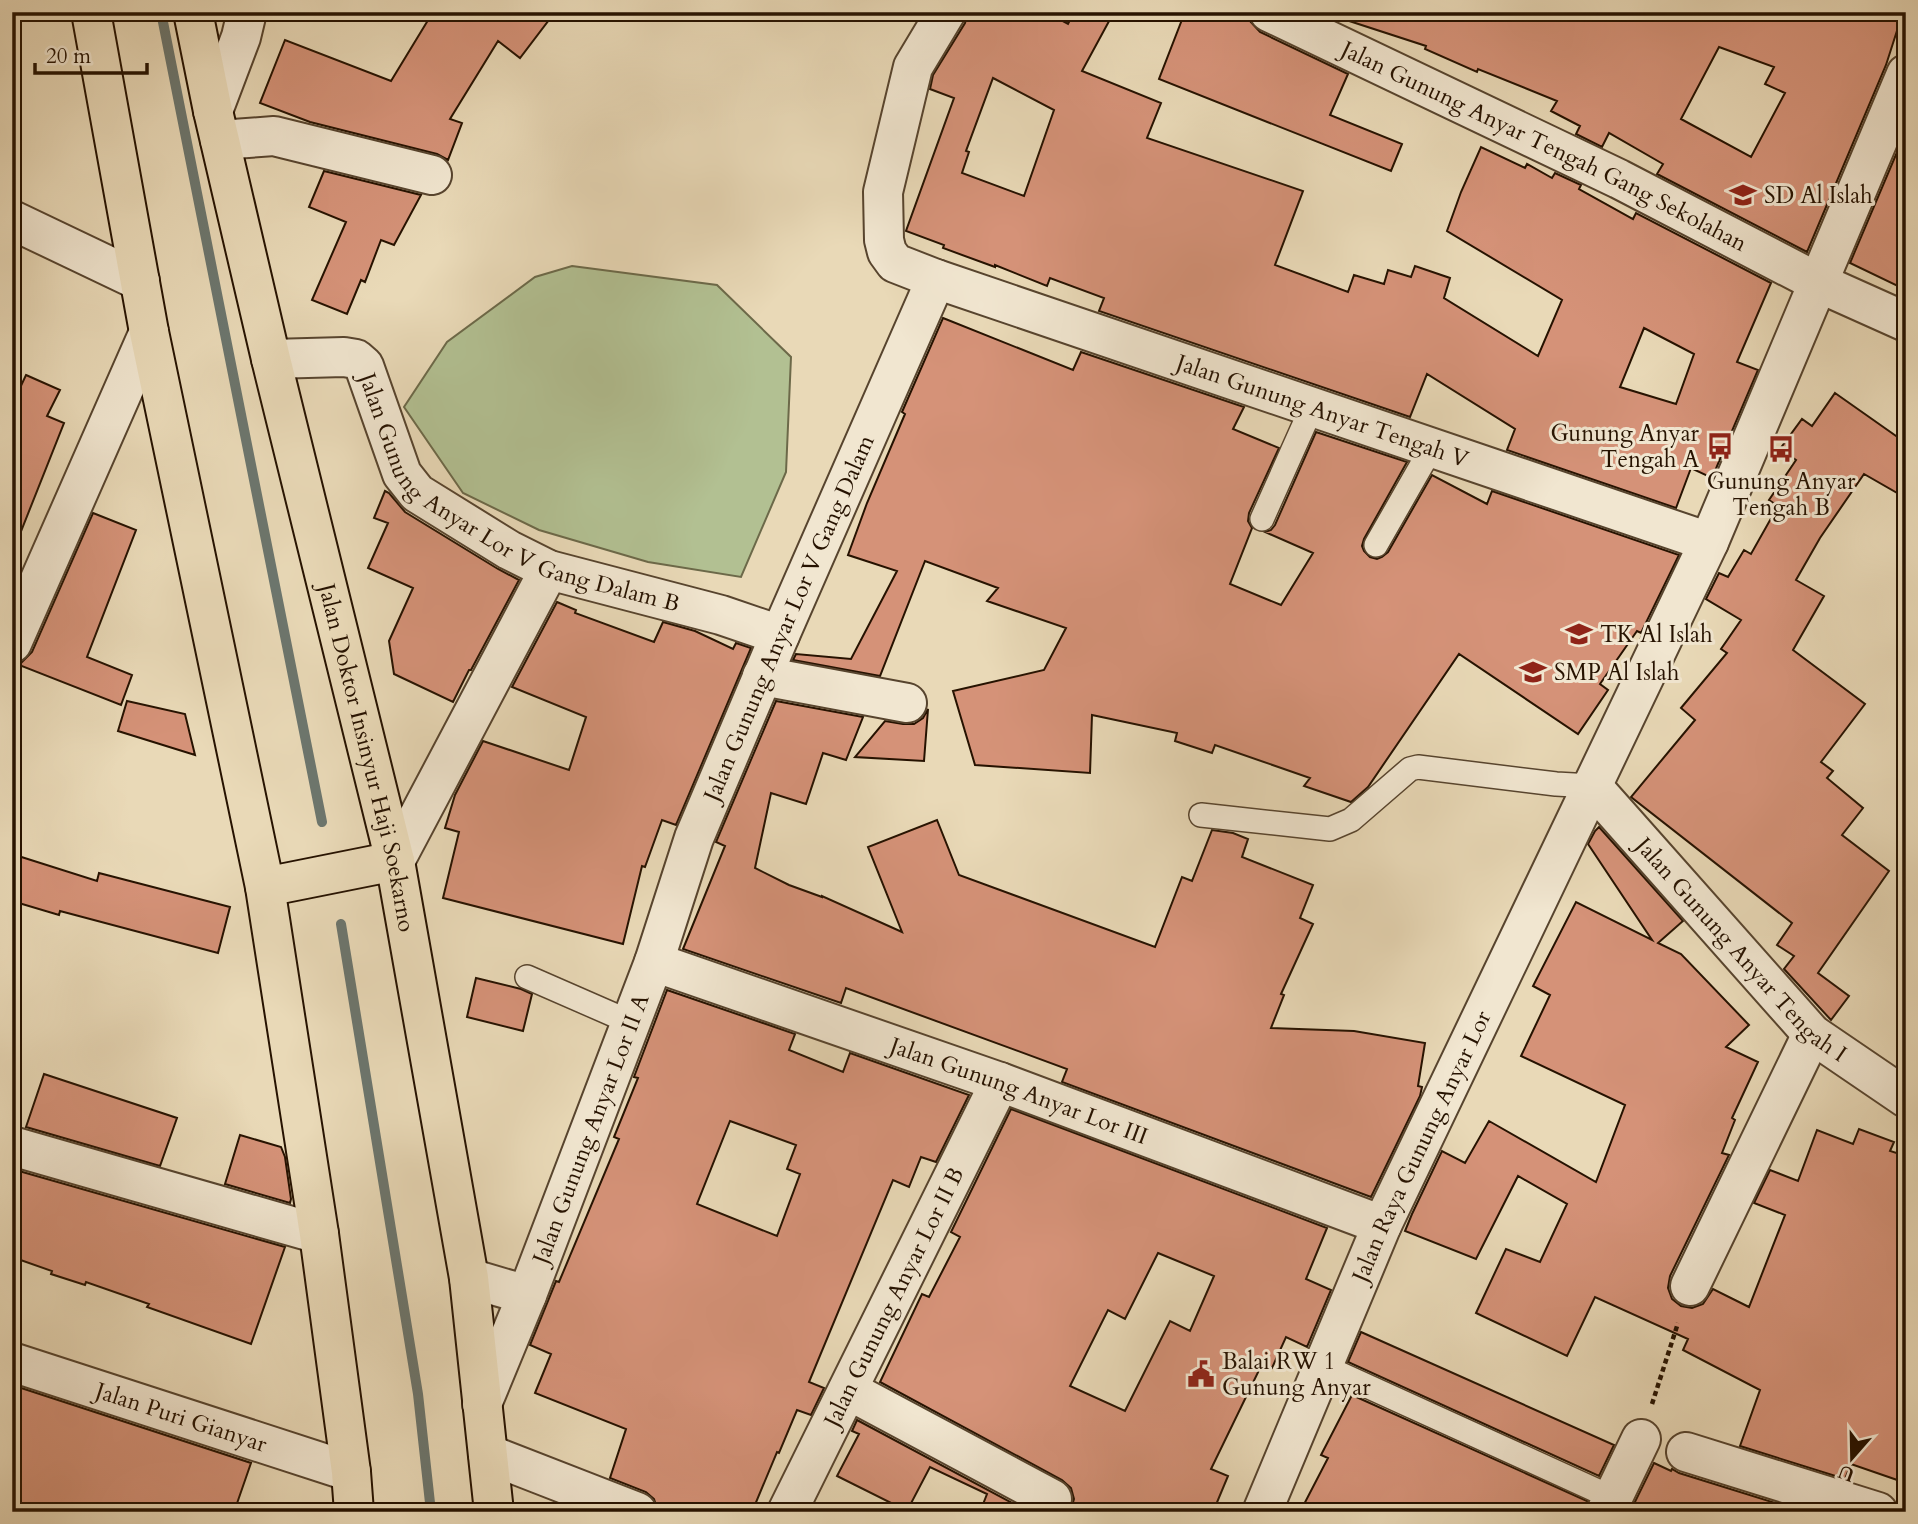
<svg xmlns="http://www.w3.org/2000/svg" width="1918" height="1524" viewBox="0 0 1918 1524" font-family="Cardo,serif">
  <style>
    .green { fill: #b2c092; stroke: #6c6949; stroke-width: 2 }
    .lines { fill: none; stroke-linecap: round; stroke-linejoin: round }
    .stream { stroke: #6c766e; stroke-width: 10 }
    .building { fill: #d59278; stroke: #261200; stroke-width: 2; fill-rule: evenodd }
    .service-casing { stroke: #57442e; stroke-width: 26 }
    .minor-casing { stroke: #57442e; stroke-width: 42 }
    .primary-casing { stroke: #261200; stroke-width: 42 }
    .path { stroke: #261200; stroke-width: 4.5; stroke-dasharray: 5 3.5; stroke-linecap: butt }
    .service { stroke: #f1e6d0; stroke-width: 23 }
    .minor { stroke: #f1e6d0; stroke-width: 38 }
    .primary { stroke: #e9d9b7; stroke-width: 38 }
    .labels { text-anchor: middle; stroke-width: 6; stroke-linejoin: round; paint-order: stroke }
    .street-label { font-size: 23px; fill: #261200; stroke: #f1e6d0 }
    .poi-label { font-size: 23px; fill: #261200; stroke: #f1e6d0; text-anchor: start }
  </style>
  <rect width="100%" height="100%" fill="#e9d9b7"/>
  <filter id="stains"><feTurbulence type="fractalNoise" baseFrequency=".00286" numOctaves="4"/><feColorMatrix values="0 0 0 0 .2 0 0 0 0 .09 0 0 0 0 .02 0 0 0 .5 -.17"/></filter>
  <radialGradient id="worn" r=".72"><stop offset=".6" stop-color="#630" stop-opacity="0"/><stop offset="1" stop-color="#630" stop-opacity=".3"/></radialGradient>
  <path class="green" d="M572,266L717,285L791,357L786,472L741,577L648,562L539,530L463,493L404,407L447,342L535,277Z"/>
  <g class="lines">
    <path class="stream" d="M161,12L322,822
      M341,924L418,1394L431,1512"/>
  </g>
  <path class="building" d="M433,12H555L520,58L498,41L450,119L462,123L448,160L437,154L310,122L260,103L285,40L391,81Z
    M968,12H1046L1068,24L1074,12H1114L1082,71L1161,103L1147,138L1303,191L1275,265L1348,292L1354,275L1384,284L1388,270L1411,277L1415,266L1450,278L1444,298L1538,356L1562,300L1447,231L1461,192L1481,147L1525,168L1527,164L1552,178L1555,173L1581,185L1579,189L1633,219L1636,213L1771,283L1737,362L1758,370L1712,478L1691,468L1676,508L1507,450L1515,429L1427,374L1410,417L1099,311L1104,298L1050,278L1047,286L995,265V267L943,248L944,245L906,231L954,98L930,89L933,75L965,23ZM993,78L1054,110L1024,196L962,173L969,152L966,151ZM1644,328L1694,354L1676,404L1620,387Z
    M1185,12H1227L1250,21L1260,32L1348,74L1330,115L1402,144L1391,171L1159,79Z
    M1341,12H1903L1886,65L1807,252L1657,174L1663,164L1609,133L1602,147L1576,134L1580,126L1551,111L1557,101L1478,69L1477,72L1425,49L1426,46L1340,18ZM1719,47L1774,67L1765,84L1785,93L1751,157L1681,119Z
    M1906,131V290L1850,263Z
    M324,171L421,195L394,245L381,240L365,282L361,280L347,314L312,300L346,222L309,207Z
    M943,318L1073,370L1081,352L1244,407L1233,429L1279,448L1249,513L1248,521L1252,528L1230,584L1281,605L1313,553L1265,532L1271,530L1275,525L1316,432L1407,462L1364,539L1362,546L1364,551L1370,557L1377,559L1382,557L1388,552L1432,475L1487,504L1492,491L1679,555L1641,633L1637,631L1600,684L1608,690L1578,734L1459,654L1368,787L1351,802L1304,786L1310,778L1215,745L1212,753L1175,741L1177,733L1092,715L1090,773L975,765L953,691L1044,670L1066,628L987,601L998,588L925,561L880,676L793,660L796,654L851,659L897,571L848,555L867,503L905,414L902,412Z
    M26,375L60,390L47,416L64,423L14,549H12V405Z
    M1835,393L1906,443V498L1864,474L1820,538L1796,580L1824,596L1793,650L1865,704L1821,762L1833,771L1827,778L1863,808L1842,835L1889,871L1818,973L1849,996L1831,1020L1784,969L1794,956L1777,945L1792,923L1631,797L1695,720L1681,708L1727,653L1721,649L1741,620L1706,599L1719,573L1728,577L1744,550L1751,554L1778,506L1769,500L1796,460L1780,449L1802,419L1812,426Z
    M385,491L389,493L405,512L498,569L519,580L471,670H469L453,702L394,674L389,641L413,588L368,568L388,523L374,518Z
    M93,513L136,530L87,657L132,675L121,705L19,665L32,652Z
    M557,602L576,610L575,613L654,642L663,622L695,631L733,649L736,643L751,648L676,825L662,820L645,867L642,866L623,944L443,898L459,832L445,828L455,795L483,741L569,770L586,717L512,687Z
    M127,701L185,714L195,755L118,731Z
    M776,701L863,717L846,760L823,753L806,804L771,793L755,868L789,885L822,897V896L902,932L868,847L937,820L959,875L1155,947L1182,877L1192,881L1212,830L1233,833L1248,839L1242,857L1313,885L1300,918L1313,924L1281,994L1284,995L1271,1028L1354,1031L1425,1043L1418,1086L1422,1087L1420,1096L1371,1197L1062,1082L1067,1069L846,988L841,1003L683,949L725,846L716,842Z
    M928,709L924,761L855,757L885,721L903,724H914L923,718Z
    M1599,827L1683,921L1658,943L1681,954L1749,1025L1726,1047L1758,1062L1732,1118L1735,1120L1722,1153L1729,1155L1670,1276L1668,1288L1672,1299L1681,1306L1692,1308L1703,1304L1713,1289L1749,1307L1785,1215L1754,1203L1770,1170L1798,1181L1817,1130L1853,1144L1859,1129L1894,1142L1890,1151L1906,1156V1483L1851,1464L1845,1479L1740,1446L1760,1390L1683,1350L1688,1339L1595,1297L1567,1356L1476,1313L1506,1249L1540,1262L1567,1204L1518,1176L1476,1259L1405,1231L1412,1214L1442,1151L1465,1163L1489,1121L1596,1182L1625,1105L1521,1056L1550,995L1533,986L1576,902L1652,940L1588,844L1595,831Z
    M12,854L97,881L99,873L230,907L218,953L60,911L59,915L12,901Z
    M476,978L521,989L532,994L523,1031L467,1017Z
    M667,990L795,1034L789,1050L843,1072L850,1053L969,1095L936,1162L921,1157L909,1187L893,1180L809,1382L824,1388L811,1415L797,1410L779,1453L777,1452L752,1512H658L654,1499L646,1492L610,1478L626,1429L535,1393L551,1354L530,1345L556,1281L559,1282L619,1139L614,1137L638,1078L634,1077ZM730,1121L796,1145L787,1169L800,1174L777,1236L697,1204Z
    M44,1074L177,1118L160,1166L26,1127Z
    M1011,1109L1327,1228L1306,1279L1331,1290L1307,1347L1286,1337L1272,1368L1262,1364L1211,1469L1228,1476L1213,1512H1078L1071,1509L1074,1499L1071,1488L1062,1480L880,1382L922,1294L929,1297L960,1237L951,1232ZM1158,1253L1214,1276L1190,1331L1170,1321L1125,1411L1070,1386L1108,1310L1125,1319Z
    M240,1135L281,1147L285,1157L291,1199L290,1203L225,1184Z
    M12,1169L285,1247L251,1344L147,1307L149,1304L86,1282L85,1285L51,1274L52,1271L12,1257Z
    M1361,1332L1614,1445L1599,1476L1348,1362Z
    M12,1385L251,1463L234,1512H12Z
    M1352,1395L1587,1501L1584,1512H1300L1328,1458L1321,1455Z
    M857,1420L1029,1512H980L987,1494L930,1467L907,1511L837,1476L859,1434L852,1431Z
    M1654,1463L1671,1471L1672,1469L1679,1473L1804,1512H1630Z"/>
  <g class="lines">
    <defs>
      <path id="service" d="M1262,519L1312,407
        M1376,545L1432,447
        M1201,815L1330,829L1351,820L1410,769L1418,767L1556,784L1592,786
        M527,977L630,1022
        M1323,1366L1613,1498"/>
      <g id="minor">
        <path id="s1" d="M946,12L913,67L883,192L884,240L887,252L895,263L936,279L1709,542"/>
        <path id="s2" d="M1269,12L1619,179L1819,283L1906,322"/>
        <path d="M213,111L241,37L247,12"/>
        <path d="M220,140L274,136L432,175"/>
        <path d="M12,220L140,281"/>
        <path id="s3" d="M271,359L344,357L356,359L364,366L402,474L417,493L509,550L549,570L721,615L780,635"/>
        <path d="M12,643L149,332"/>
        <path d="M762,676L907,703"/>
        <path id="s4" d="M1592,786L1812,1034L1906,1098"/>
        <path d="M395,861L549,570"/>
        <path id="s5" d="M654,962L1000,1082L1382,1225"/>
        <path d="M12,1146L319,1234"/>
        <path d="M469,1278L527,1295"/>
        <path d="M1690,1286L1812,1034"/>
        <path id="s6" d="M12,1362L351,1472"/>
        <path d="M848,1390L1052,1499"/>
        <path id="s7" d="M482,1404L527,1295L654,962L694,838L780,635L936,279"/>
        <path d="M1686,1452L1878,1512"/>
        <path d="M488,1454L637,1512"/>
        <path id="s8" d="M787,1512L1000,1082"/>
        <path id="s9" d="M1262,1512L1382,1225L1709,542L1906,74"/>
        <path d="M1606,1512L1641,1439"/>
      </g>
      <g id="primary">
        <path d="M91,12L149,332L265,887L319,1234L351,1472L354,1512"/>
        <path id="s10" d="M193,12L213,111L271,359L395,861L469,1278L494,1512"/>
        <path d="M265,887L395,861"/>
      </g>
    </defs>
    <use href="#service" class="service-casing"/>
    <use href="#minor" class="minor-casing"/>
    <use href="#primary" class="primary-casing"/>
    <path class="path" d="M1652,1404L1678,1323"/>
    <use href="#service" class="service"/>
    <use href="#minor" class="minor"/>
    <use href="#primary" class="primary"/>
  </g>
  <defs>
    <symbol id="school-bare" viewBox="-9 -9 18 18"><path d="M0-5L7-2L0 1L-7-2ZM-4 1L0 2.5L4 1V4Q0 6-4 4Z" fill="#8f2418" stroke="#f1e6d0" stroke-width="2.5" paint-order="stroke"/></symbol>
    <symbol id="bus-bare" viewBox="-9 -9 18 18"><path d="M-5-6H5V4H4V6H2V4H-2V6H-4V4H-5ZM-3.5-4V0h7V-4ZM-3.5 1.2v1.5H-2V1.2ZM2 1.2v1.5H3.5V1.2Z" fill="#8f2418" stroke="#f1e6d0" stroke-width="2.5" paint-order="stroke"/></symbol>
    <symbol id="civic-bare" viewBox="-9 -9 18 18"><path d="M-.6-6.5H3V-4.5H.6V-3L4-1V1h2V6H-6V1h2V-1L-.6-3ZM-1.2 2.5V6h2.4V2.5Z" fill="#8f2418" stroke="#f1e6d0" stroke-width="2.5" paint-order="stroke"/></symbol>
  </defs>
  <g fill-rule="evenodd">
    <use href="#school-bare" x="1724" y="176" width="38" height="38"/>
    <use href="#bus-bare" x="1701" y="427" width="38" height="38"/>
    <use href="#bus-bare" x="1762" y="430" width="38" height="38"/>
    <use href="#school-bare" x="1560" y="615" width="38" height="38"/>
    <use href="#school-bare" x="1514" y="653" width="38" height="38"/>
    <use href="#civic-bare" x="1182" y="1355" width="38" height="38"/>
  </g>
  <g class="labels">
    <g class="street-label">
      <text dy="8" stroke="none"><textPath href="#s2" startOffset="306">Jalan Gunung Anyar Tengah Gang Sekolahan</textPath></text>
      <text dy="8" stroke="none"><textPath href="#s1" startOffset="719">Jalan Gunung Anyar Tengah V</textPath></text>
      <text dy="8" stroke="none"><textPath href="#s3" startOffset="313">Jalan Gunung Anyar Lor V Gang Dalam B</textPath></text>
      <text dy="8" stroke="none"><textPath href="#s7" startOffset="844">Jalan Gunung Anyar Lor V Gang Dalam</textPath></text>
      <text dy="8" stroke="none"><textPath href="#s10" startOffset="766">Jalan Doktor Insinyur Haji Soekarno</textPath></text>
      <text dy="8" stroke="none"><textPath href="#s4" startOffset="222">Jalan Gunung Anyar Tengah I</textPath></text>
      <text dy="8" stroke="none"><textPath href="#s5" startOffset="387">Jalan Gunung Anyar Lor III</textPath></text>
      <text dy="8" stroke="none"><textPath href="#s7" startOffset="296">Jalan Gunung Anyar Lor II A</textPath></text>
      <text dy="8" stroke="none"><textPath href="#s9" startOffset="399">Jalan Raya Gunung Anyar Lor</textPath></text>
      <text dy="8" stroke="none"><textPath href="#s8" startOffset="240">Jalan Gunung Anyar Lor II B</textPath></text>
      <text dy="8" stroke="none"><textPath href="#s6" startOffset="178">Jalan Puri Gianyar</textPath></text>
    </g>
    <g class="poi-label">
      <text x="1764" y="203">SD Al Islah</text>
      <text x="1699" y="441" text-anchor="end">Gunung Anyar<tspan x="1699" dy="26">Tengah A</tspan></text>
      <text x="1781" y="489" text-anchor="middle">Gunung Anyar<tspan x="1781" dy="26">Tengah B</tspan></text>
      <text x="1600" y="642">TK Al Islah</text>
      <text x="1554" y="680">SMP Al Islah</text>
      <text x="1222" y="1369">Balai RW 1<tspan x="1222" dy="26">Gunung Anyar</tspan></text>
    </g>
  </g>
  <rect width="1918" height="1524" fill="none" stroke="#e9d9b7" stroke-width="42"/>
  <rect x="14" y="14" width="1890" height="1496" fill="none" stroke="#261200" stroke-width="3.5"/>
  <rect x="21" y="21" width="1876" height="1482" fill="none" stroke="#261200" stroke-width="2"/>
  <g transform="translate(1852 1458) rotate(200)" stroke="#f1e6d0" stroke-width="5" paint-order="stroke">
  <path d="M0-5L12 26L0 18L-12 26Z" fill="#261200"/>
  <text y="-10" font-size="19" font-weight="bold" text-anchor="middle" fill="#261200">U</text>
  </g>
  <path d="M35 63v10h112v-10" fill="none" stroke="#261200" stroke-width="3.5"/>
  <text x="46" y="63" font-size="21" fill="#261200" stroke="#f1e6d0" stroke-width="5" paint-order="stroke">20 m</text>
  <rect width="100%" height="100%" filter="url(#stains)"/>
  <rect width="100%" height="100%" fill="url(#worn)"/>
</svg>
